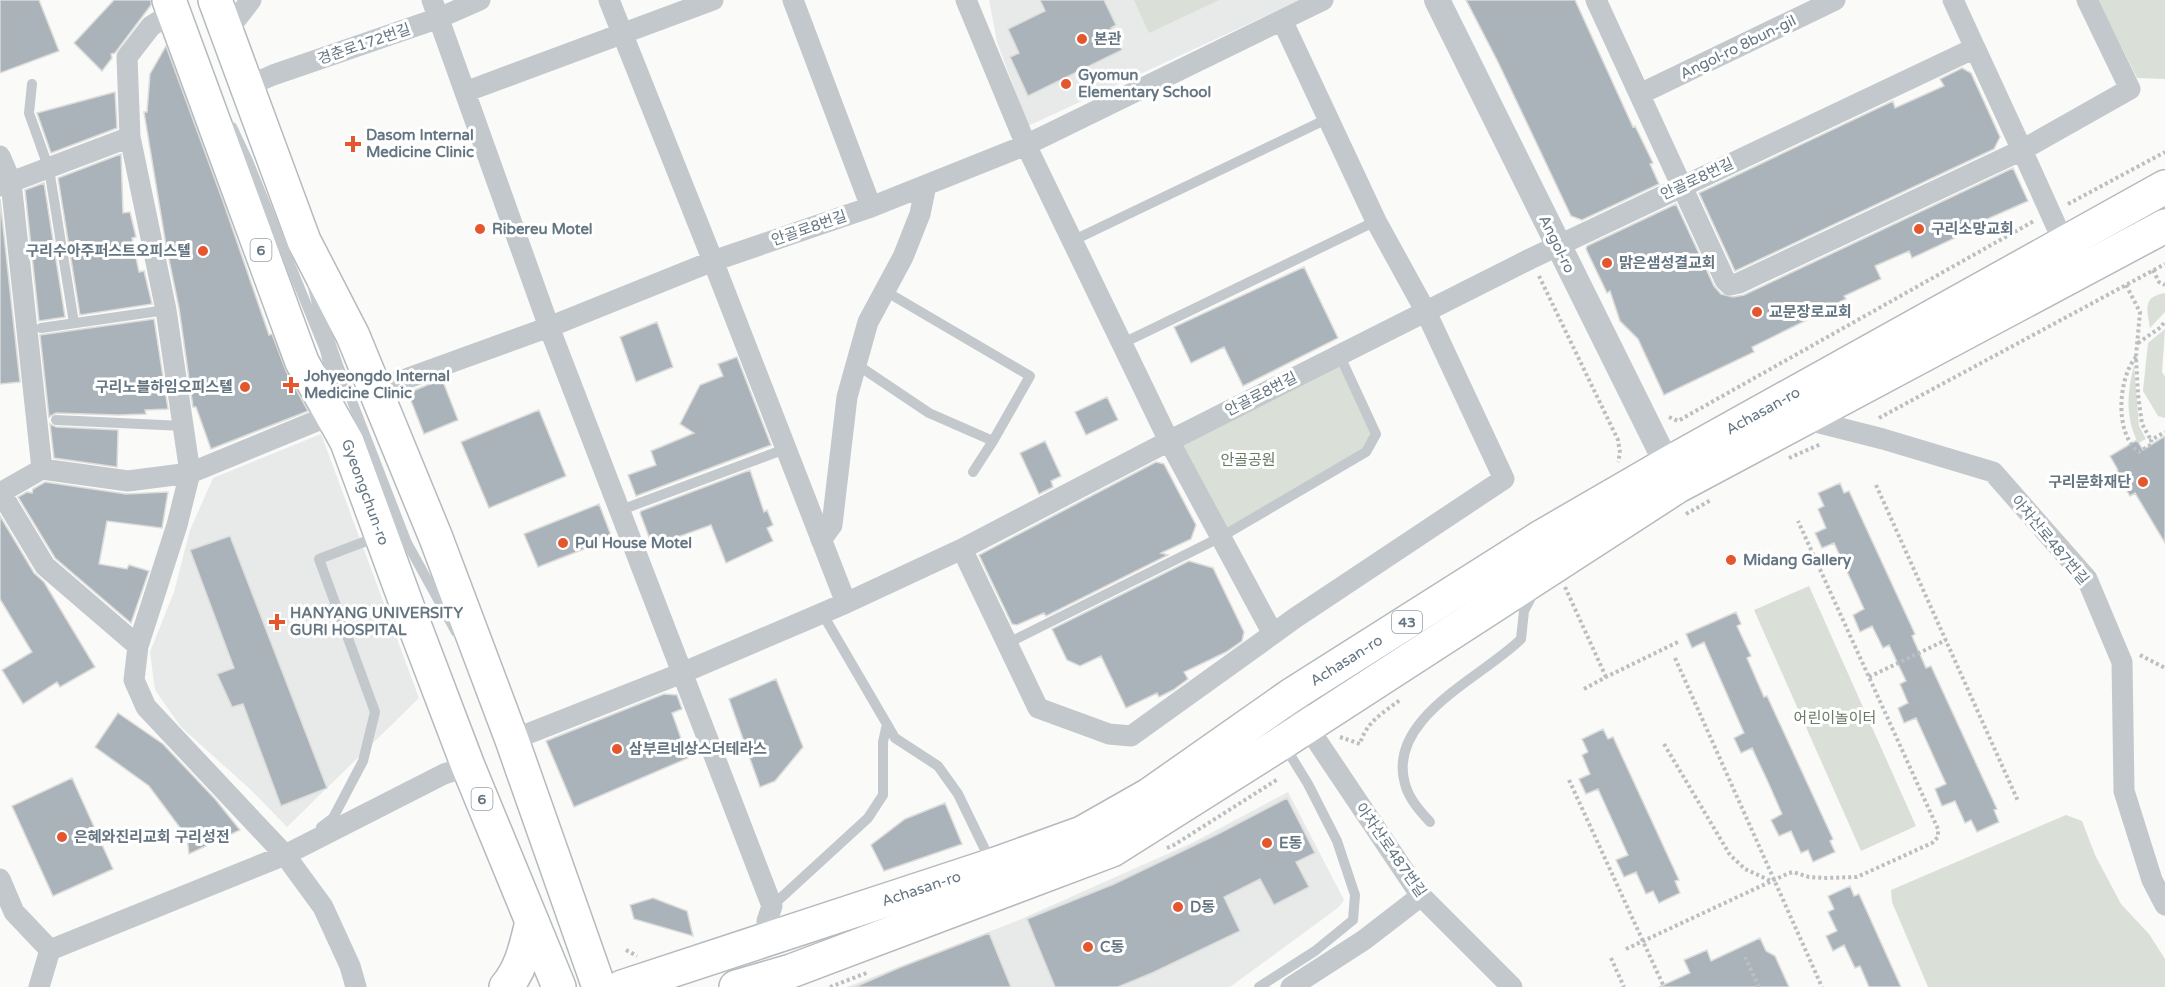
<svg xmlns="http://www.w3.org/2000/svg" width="2165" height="987" viewBox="0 0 2165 987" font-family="'Varela Round','Noto Sans KR',sans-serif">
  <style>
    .built { fill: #e8e9e9 }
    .green { fill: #dadfd7 }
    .building { fill: #aab3b9; stroke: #dcdcda; stroke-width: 1.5 }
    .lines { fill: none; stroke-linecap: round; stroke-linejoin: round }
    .primary-casing { stroke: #b5babe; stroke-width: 36 }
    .path { stroke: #bbbfc2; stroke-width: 4; stroke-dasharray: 3 3; stroke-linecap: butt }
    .service { stroke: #c3c8cc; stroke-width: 10 }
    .minor { stroke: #c3c8cc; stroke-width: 21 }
    .tertiary { stroke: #c3c8cc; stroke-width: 26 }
    .primary { stroke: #fff; stroke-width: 33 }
    .poi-dot { fill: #e4572e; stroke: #fff; stroke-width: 2 }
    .labels { text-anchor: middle; stroke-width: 6; stroke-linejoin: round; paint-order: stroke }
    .shield { fill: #fff; stroke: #939fa8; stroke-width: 1.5 }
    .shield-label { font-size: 14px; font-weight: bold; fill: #657683 }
    .poi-label { font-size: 15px; font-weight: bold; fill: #657683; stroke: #fff; text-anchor: start }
    .street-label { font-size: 15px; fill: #657683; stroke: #fff }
    .park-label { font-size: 15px; fill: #687a64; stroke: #fff }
  </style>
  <rect width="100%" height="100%" fill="#fafaf8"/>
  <path class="built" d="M989,0H1300L1028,126L997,42Z
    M321,434L419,698L287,827L251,790L181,727L155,690L150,652L174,592L190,530L213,478Z
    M1288,792L1344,900L1339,907L1230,987H847L1019,920L1194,842Z"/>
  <path class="green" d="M1134,0H1219L1149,33Z
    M2098,0H2165V79L2137,78Z
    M2165,293V312L2150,328C2147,309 2142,297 2165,293Z
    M2165,329L2162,372L2165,377V418L2158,416L2143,391L2148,343Z
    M1339,354L1376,434L1366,452L1221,537L1169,441Z
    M2134,365L2139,426L2146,439L2138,443C2125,417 2127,393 2134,365Z
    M1809,586L1916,826L1861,851L1754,610Z
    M2066,815L2082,821L2095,855L2121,904L2149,934L2165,959V987H1928L1892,902L1891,890Z"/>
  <path class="building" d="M0,0H39L59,51L0,73Z
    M114,0H151V5L115,53L111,54L112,58L102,71L74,43Z
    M1040,0H1104L1116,25L1111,28L1122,50L1028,96L1010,57L1019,53L1008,29L1045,11Z
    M1466,0H1575L1633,127L1635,126L1653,163L1650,164L1659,184L1582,220L1571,216L1498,62Z
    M166,46L224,204L269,335L272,334L286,371L308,411L211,449L196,407H193L179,308L166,245L144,112H147L150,74Z
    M1962,68L1971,73L2000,137L1994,149L1735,271L1699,193L1893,101L1895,108L1944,86L1940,79Z
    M115,92L117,128L51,153L37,113Z
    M121,154L123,213L130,212L136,237L132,238L139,272L144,271L152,304L80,315L58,178Z
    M2013,168L2028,201L1987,219L1989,222L1912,258L1909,251L1875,266L1881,279L1844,296L1846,299L1814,314L1815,316L1752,347L1754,352L1664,395L1638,339L1620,321L1610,291L1607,293L1586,249L1587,246L1676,204L1714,286L1721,294L1733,297L1744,295Z
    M44,183L65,317L39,321L25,190Z
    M0,199L20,382L0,384Z
    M1304,267L1338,338L1243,386L1224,347L1191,363L1174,327Z
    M154,319L168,409L145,410L146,414L119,415L56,413L49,417L40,335Z
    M657,322L673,367L636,382L620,337Z
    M737,357L771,445L636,496L628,475L656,465L651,451L694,433L680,424L700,385L723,376L718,364Z
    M442,379L458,420L424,434L408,393Z
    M1107,397L1118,420L1086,435L1075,412Z
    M539,410L566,476L489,508L461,442Z
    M50,424L56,427L118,430L117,467L54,458Z
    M2165,436V543L2135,493L2130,496L2115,472L2118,470L2110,456L2137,440L2143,450Z
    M1045,441L1061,476L1051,481L1053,487L1039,494L1020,453Z
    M1156,462L1164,464L1196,525L1191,539L1161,553L1168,555L1046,616L1044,613L1017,625L1012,624L979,555Z
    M750,470L764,512L767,510L773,525L767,528L773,541L726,563L711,525L675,538L676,542L654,550L640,513L641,511Z
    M45,482L126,494L168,492L162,528L107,521L99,564L127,569L129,565L149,571L131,623L55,558L18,497L27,492L32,493L33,489Z
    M1840,483L1844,493L1849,491L1915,634L1912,636L1926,668L1931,666L1997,809L1994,810L1999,822L1977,832L1971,820L1965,823L1955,801L1942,806L1935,789L1946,784L1916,718L1904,723L1898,708L1908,703L1900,684L1906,681L1889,645L1883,648L1872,626L1860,632L1853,615L1864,609L1855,589L1834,543L1822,548L1815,533L1826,528L1818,509L1824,506L1818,493Z
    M599,504L612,538L538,567L524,534Z
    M0,516L34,573L44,582L95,667L60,687L57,682L23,704L2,670L32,652L0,599Z
    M230,536L327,788L281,806L243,704L232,707L217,674L234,668L190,550Z
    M1189,561L1213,568L1244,632L1242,641L1226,652L1184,672L1188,679L1173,690L1159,697L1157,693L1126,708L1101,656L1080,666L1067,660L1052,629Z
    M1736,612L1741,624L1737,626L1751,656L1747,658L1764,697L1767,696L1833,839L1830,841L1835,852L1813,862L1808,850L1801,853L1791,831L1779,836L1771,820L1782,814L1768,782L1752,748L1741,753L1734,738L1744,733L1704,642L1692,648L1686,634Z
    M776,679L803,747L775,781L760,787L729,699Z
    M664,694L677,695L682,709L672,713L688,758L574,807L546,741Z
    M118,713L163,744L215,799L240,830L189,854L187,837L149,786L95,747Z
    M1603,729L1608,739L1613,737L1679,880L1675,881L1680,893L1659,903L1653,891L1646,894L1636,872L1624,877L1616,860L1628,855L1598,789L1586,794L1579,779L1590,774L1582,755L1588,752L1582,739Z
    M72,778L113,869L53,896L12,806Z
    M1287,798L1315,853L1296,862L1309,887L1274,905L1260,879L1224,897L1240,931L1152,973L1118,987H1055L1027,919L1114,884L1218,834Z
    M945,803L962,844L884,871L871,845L905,819Z
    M1850,886L1854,896L1859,894L1901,987H1869L1860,966L1855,968L1844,945L1833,951L1826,936L1837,931L1828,912L1834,909L1828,896Z
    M653,898L687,911L693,936L634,919L630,905Z
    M989,933L1011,987H855L901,967Z
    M1760,938L1766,951L1775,956L1789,987H1659L1690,973L1684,960L1707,950L1711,961Z"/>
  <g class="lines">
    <defs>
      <g id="primary">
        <path id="s1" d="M169,0L302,362L347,442L409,611L468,766L559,987"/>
        <path d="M215,0L304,241L353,336L436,538L512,740L599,987"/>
        <path d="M506,987C522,968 526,946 532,922"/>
        <path id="s2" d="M622,987L993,865L1082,833L1149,795L1290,696L1541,537L1667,464L2165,187"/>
        <path d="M736,987L791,971L1112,850L1283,742L1678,486L2165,226"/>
      </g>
    </defs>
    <use href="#primary" class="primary-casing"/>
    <path class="path" d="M2068,204L2165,152
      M2153,270L2159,282L2165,285
      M1539,276L1618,440L1620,453L1618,462
      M2126,285L2140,312L2136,356L2138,395L2142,424L2151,440
      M2138,343L2161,327L2165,321
      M2136,357C2118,378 2114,434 2139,452L2152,444L2151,440L2165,432
      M1669,417L1678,421L1685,417L2034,221
      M1879,418L2165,264
      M1789,458L1821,444
      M1876,485L2018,801
      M1686,514L1711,500
      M1565,587L1606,677
      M2140,655L2165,668
      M1675,658L1822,987
      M1869,677L1946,640
      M1584,689L1606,677L1680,641
      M1340,737L1360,744C1366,722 1383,713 1400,700
      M1664,744L1730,855L1745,869L1771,881
      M1569,780L1664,987
      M1167,848L1174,845L1278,779
      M1626,949L1789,873L1793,872L1809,877L1824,878L1857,877L1932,843L1938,837V829L1798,521
      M626,950L637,956
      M1745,957L1759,987
      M1611,958L1624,987
      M830,987L869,972"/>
    <path class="service" d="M32,84L29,113L49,169L74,323
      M232,127L248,161L325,350L336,397
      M1072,241L1329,118
      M313,287L317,304L338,365L407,543L456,632
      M41,328L166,310
      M1121,344L1376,221
      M856,364L929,413L993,441L1030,376L885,291
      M56,420L183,426
      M973,472L993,441
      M621,510L785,449
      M822,613L895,738L938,766L958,794L991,862
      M1008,643L1221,537L1366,452L1376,434L1339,354
      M1430,822C1420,811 1409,799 1405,784C1386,718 1483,677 1521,639L1524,611L1534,592
      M321,827L333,818L363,761L375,712L319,559L369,540
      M772,906L868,818L883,795V742L887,724
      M1259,987L1315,951L1353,920L1355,895L1337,841L1308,784L1284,745"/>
    <path class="minor" d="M432,0L549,327L772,906L767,921L772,938
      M609,0L713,261L846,603
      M793,0L871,207
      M966,0L1026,145L1323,0
      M1596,0L1725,280L1730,285L1739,283L2022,150L2064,243
      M1953,0L1975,48
      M174,12L151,26L127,57L130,137L166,310L190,473L177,525L138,646L134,680L146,707L285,855L323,907L350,966L356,987
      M227,31L251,0
      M248,86L273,75L439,18L480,0
      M465,92L713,0
      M1640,94L1835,0
      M0,156L11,182L130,137
      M0,186L11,182L42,469
      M375,390L549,327L713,261L871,207L1026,145L1169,441L1530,259L1975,48L2022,150L2130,89L2087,0
      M1804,419L1883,439L1993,472L2087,579L2122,662L2124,791L2152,880L2165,905
      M0,493L42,469L128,481L190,473L331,415
      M1,493L45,566L138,646
      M821,540L832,525L847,397L868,322L903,257L920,214L926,185
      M1273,634L1169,441L962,549L1038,708L1109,734L1131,736L1273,634L1295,618L1504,479L1426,312L1376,221L1282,20
      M1290,696L1307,726L1421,896L1512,987
      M512,740L682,673L846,603L962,549
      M0,879L14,912L50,950
      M39,987L50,950L285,855L444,774L468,766
      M1291,987L1364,940L1421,896"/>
    <path class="tertiary" d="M1437,0L1675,480"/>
    <use href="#primary" class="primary"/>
  </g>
  <g class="poi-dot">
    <circle cx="1082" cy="39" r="6"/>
    <circle cx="1066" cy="84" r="6"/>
    <path d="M350 135h6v6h6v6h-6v6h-6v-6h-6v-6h6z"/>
    <circle cx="480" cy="229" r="6"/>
    <circle cx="1919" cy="229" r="6"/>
    <circle cx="203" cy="251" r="6"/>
    <circle cx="1607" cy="263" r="6"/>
    <circle cx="1757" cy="312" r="6"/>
    <path d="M288 376h6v6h6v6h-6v6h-6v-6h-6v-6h6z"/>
    <circle cx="245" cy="387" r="6"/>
    <circle cx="2143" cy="482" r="6"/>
    <circle cx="563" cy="543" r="6"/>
    <circle cx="1731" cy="560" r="6"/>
    <path d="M274 613h6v6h6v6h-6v6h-6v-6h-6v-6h6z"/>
    <circle cx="617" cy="749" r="6"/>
    <circle cx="62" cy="837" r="6"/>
    <circle cx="1267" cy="843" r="6"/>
    <circle cx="1178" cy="907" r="6"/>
    <circle cx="1088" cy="947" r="6"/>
  </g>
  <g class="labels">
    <g class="shield">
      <rect x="250.5" y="239" width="21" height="22" rx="4.5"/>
      <rect x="1392" y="611" width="30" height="22" rx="4.5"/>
      <rect x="471.5" y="788" width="21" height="22" rx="4.5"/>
    </g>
    <g class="shield-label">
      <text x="261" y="255">6</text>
      <text x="1407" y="627">43</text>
      <text x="482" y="804">6</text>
    </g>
    <g class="poi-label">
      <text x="1094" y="44">본관</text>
      <text x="1078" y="80">Gyomun<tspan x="1078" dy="17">Elementary School</tspan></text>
      <text x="366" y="140">Dasom Internal<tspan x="366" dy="17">Medicine Clinic</tspan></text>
      <text x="492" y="234">Ribereu Motel</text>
      <text x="1931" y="234">구리소망교회</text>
      <text x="191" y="256" text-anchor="end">구리수아주퍼스트오피스텔</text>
      <text x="1619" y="268">맑은샘성결교회</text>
      <text x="1769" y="317">교문장로교회</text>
      <text x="304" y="381">Johyeongdo Internal<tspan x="304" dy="17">Medicine Clinic</tspan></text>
      <text x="233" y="392" text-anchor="end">구리노블하임오피스텔</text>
      <text x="2131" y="487" text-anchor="end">구리문화재단</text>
      <text x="575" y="548">Pul House Motel</text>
      <text x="1743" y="565">Midang Gallery</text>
      <text x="290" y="618">HANYANG UNIVERSITY<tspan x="290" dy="17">GURI HOSPITAL</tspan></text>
      <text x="629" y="754">삼부르네상스더테라스</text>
      <text x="74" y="842">은혜와진리교회 구리성전</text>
      <text x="1279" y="848">E동</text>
      <text x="1190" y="912">D동</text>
      <text x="1100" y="952">C동</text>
    </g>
    <g class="street-label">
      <text transform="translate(364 44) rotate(-19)" y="5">경춘로172번길</text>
      <text transform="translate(1738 47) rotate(-26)" y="5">Angol-ro 8bun-gil</text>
      <text transform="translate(1697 179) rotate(-25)" y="5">안골로8번길</text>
      <text transform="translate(809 228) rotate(-19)" y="5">안골로8번길</text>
      <text transform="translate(1557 244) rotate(64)" y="5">Angol-ro</text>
      <text transform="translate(1261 394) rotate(-27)" y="5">안골로8번길</text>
      <text dy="5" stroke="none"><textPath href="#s2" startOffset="1287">Achasan-ro</textPath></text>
      <text dy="5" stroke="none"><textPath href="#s1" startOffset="531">Gyeongchun-ro</textPath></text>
      <text transform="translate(2050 540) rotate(50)" y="5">아차산로487번길</text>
      <text dy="5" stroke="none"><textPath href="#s2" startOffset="801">Achasan-ro</textPath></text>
      <text transform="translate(1391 850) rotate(55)" y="5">아차산로487번길</text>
      <text dy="5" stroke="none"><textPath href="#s2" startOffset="315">Achasan-ro</textPath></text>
    </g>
    <g class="park-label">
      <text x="1248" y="465">안골공원</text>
      <text x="1835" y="723">어린이놀이터</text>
    </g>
  </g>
</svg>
